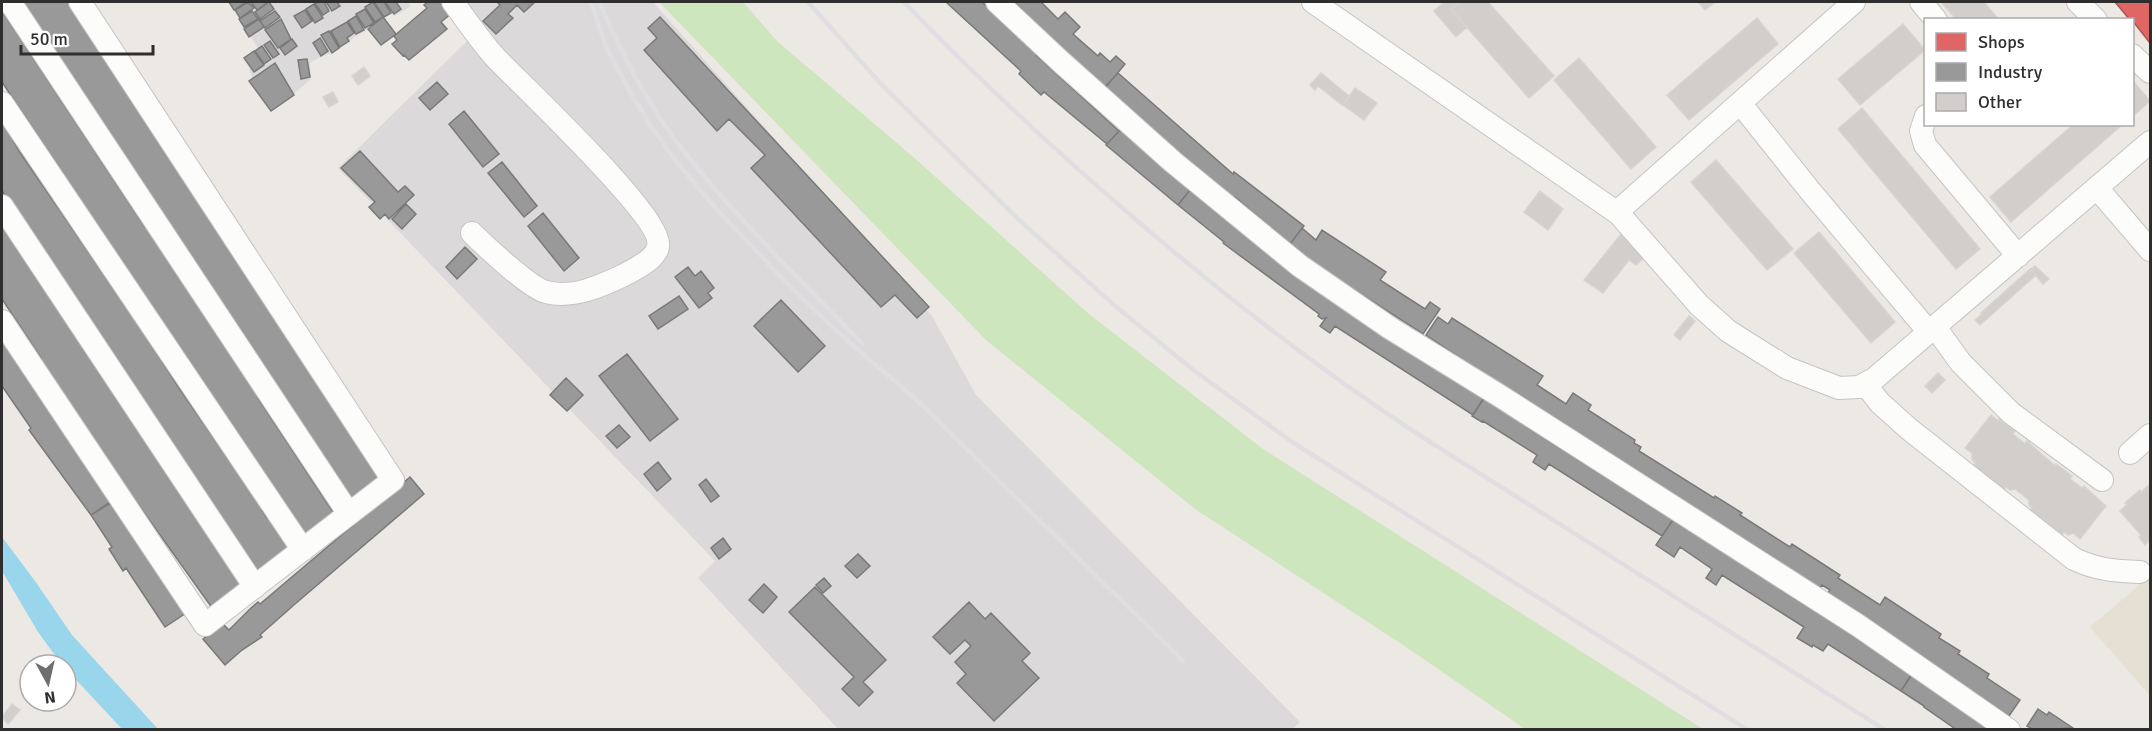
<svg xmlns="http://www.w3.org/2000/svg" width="2152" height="731" viewBox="0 0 2152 731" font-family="Signika,sans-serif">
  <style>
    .industrial { fill: #dcd9db }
    .education { fill: #e6e0d3 }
    .green { fill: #cee6be }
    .water { fill: #99d6ec }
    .shops { fill: #e06666; stroke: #ab5555; stroke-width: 1.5 }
    .industry { fill: #999; stroke: #797979; stroke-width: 1.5 }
    .building { fill: #d1cecb; stroke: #d7d4d0; stroke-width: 1.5 }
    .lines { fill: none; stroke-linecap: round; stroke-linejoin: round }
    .minor-casing { stroke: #c5c4c5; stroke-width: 24 }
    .minor { stroke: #fcfcfb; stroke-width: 22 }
    .rail { stroke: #dfdfe1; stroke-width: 4.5 }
  </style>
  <rect width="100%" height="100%" fill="#ece8e4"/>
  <path class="industrial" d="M231,2H408L411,6L395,16L391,13L333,52L310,62L311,79L291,96L270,109L252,78L246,57L258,49Z
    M442,2H653L932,316L976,395L1300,722L1292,730L838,729L698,578L715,561L338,168L467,41Z"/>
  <path class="education" d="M2150,576V696L2090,627Z"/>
  <path class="green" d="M659,2H743L778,42L911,155L1089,314L1263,449L1703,729H1525L1409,649L1195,509L986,340Z"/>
  <path class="water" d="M2,537L35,581L72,635L158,729H122L66,669V665H62L60,662L38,632L2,571Z"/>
  <path class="shops" d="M2115,2H2150V43L2132,20H2130Z"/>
  <path class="industry" d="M22,2H68L384,478L352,501Z
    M229,2H246L234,10Z
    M248,2L254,8L240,18L235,10Z
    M251,2H268L257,10Z
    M269,2L274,9L260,19L255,12Z
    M318,2H324L329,11L323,15L315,3Z
    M326,2H337L340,6L332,11Z
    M373,2L383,17L375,22L365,7Z
    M374,2H384L391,13L384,17Z
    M385,2H396L401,9L394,14Z
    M428,2H442L452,13L441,22L447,29L409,60L404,55L403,56L392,44L397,40L394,36L427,8L424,5Z
    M497,2H535L524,12L517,5L508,14L513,18L496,34L483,21L500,5Z
    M946,2H982L1038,53L1036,55L1119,131L1107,144L1044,92L1041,95L1019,74L1021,71Z
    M1014,2H1041L1058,19L1065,12L1080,27L1073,34L1098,56L1100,53L1110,62L1116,56L1125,64L1105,88L1059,47Z
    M314,4L323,18L315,23L306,9Z
    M365,9L374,23L365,28L356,14Z
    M305,10L312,21L302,28L294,16Z
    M2,11L145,227L148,225L260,397L258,398L337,518L306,539L2,82Z
    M252,11L258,19L244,27L239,19Z
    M275,11L280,17L265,28L260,21Z
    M356,16L364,30L356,34L348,21Z
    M383,17L396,34L381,45L368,29Z
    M660,17L929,307L917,318L895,295L881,307L751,168L765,155L729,119L717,131L644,50L657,38L648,28Z
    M259,19L264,27L249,37L244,29Z
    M281,19L291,39L278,48L265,30Z
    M347,22L354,33L347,38L349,41L340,47L331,31Z
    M329,31L339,48L332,53L321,35Z
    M320,38L328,51L321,56L313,43Z
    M292,39L297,46L285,55L280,48Z
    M270,41L279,54L273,58L264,45Z
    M262,46L271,59L264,64L255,51Z
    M254,51L264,65L254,72L244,58Z
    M307,59L310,77L301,79L298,60Z
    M275,63L294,95L271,111L249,81Z
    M1118,73L1233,174L1234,172L1304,226L1290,244L1235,197L1231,200L1102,90Z
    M437,82L448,94L430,110L419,98Z
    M464,111L499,154L483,167L449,124Z
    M2,120L19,151L142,330L179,388L263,509L262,510L267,518L270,516L290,548L258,572L3,192L2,193Z
    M1121,129L1190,190L1178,205L1106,145Z
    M360,151L398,192L405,186L414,195L389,219L385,214L380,219L369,207L375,202L341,168Z
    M502,162L537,206L524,217L488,173Z
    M1190,190L1485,397L1473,415L1335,326L1330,333L1320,326L1326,318L1322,319L1318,316L1319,314L1231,249L1223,243L1224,242L1178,205Z
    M406,204L416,214L402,229L392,219Z
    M543,213L579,258L564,271L528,226Z
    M2,226L246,589L215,612L125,486L47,369H46L39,359L41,358L2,299Z
    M1302,228L1316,240L1322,230L1386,272L1380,280L1425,309L1430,302L1440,309L1423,334L1288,247Z
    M465,247L477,259L457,279L446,267Z
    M688,267L695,276L701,271L714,288L708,293L712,298L699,308L675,277Z
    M679,296L688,309L658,329L649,316Z
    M781,300L825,346L798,372L754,326Z
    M1438,317L1448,324L1452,318L1543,376L1537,385L1566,404L1573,393L1591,405L1588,410L1635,440L1634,443L1641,447L1639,451L1714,498L1715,496L1742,513L1740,515L1790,547L1792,544L1840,575L1838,578L1880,605L1885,597L1941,634L1939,638L1960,651L1958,654L1989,674L1987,678L2020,700L2009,716L1827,594L1830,590L1822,585L1817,592L1451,352L1426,335Z
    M2,340L110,502L91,515L29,430L31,428L2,386Z
    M627,354L678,419L650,441L599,376Z
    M566,378L583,395L567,411L550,395Z
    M1485,396L1524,425L1673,520L1662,536L1549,464L1545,470L1533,462L1537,455L1483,421L1482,422L1472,416Z
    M619,425L630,437L617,448L606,436Z
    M658,462L671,479L657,491L644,474Z
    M410,477L424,494L295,604L260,635L262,637L242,650L225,665L203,639L223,624L229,630L251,608L258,602L260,604Z
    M706,479L719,496L711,502L699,485Z
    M110,503L186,613L165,627L126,568L123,571L109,549L112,547L91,515Z
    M1674,518L1763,578L1764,577L1913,673L1901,691L1828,644L1823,651L1813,645L1812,647L1797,638L1804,627L1722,575L1716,585L1706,578L1712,569L1680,547L1674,557L1656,545Z
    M723,538L731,549L719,559L711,548Z
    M858,554L870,566L857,578L845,566Z
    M824,578L831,586L823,593L816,585Z
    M764,584L777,597L763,613L749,600Z
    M815,587L886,660L863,682L873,692L859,706L842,689L854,677L789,612Z
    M969,602L985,619L991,613L1030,653L1022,661L1039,678L994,721L957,683L966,674L955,662L971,646L965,640L950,654L933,637Z
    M1911,675L1993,730H1957L1924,707V706L1901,691Z
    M2038,709L2047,715L2049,712L2073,728L2034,730L2027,726Z"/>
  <path class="building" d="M1444,2H1460L1451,9L1467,27L1456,37L1434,11Z
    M1460,2H1488L1554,76L1529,98L1451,9Z
    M1698,2H1715L1705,10Z
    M1941,2H1984L1999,20H1957Z
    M1757,18L1778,44L1689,120L1667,95Z
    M1903,24L1925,50L1860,105L1838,79Z
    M1579,58L1656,147L1631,169L1554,80Z
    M364,67L370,76L358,85L352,76Z
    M1321,73L1349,96L1342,105L1318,86L1315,90L1310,85Z
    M2132,80L2150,101L2132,117Z
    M1355,88L1377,103L1364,120L1343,105Z
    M333,92L338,102L329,107L323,97Z
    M1862,108L1980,249L1956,269L1838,129Z
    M2074,124H2123L2011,222L1990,197Z
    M1716,160L1793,249L1767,270L1691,182Z
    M1540,191L1563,209L1548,230L1524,212Z
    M1819,232L1895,322L1871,343L1794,253Z
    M1622,233L1645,257L1636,265L1629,260L1603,293L1584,280Z
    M2035,266L2049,279L2043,284L2031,269Z
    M2030,269L2036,275L1980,325L1975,320L1982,314L1981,313Z
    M1689,316L1695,321L1680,340L1674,335Z
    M1938,373L1945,380L1932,393L1925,386Z
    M1991,415L1998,421L1999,419L2015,431L2013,434L2025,444L2027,441L2055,466L2056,464L2072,476L2070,479L2082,488L2084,486L2106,506L2080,539L2073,533L2068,535L2064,532L2062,535L2030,510L2032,508L2029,505V500L2015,489L2010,490L2006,487L2004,490L1973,466L1975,463L1972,459V453L1965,448Z
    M2150,484V540L2145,545L2139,537L2141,535L2120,511L2127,505L2125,503L2140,490L2141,492Z
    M12,704L20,710L8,724L2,717Z"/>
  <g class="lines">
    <defs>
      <path id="minor" d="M10,2L349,514
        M453,2C466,20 479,39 494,56C519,83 665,218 658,247C655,260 635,269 624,275C601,286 573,299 546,292C531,289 485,246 472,233
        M997,2L1060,61L1173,162L1300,266L1390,328L1500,396L1859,626L2009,730
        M1313,2L1619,214L1699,305L1728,331L1787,368L1839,388L1859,387L1874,379L2150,142
        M1921,2L1936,20
        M2078,2L2096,20
        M2132,55L2150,72
        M2,103L303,550
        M1740,103L1811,192L1929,332
        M1926,116L1921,131L1925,145L2018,256
        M2097,188L2150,250
        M2,206L255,587
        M1617,212L1854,2
        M2,321L205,625L393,480L80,2
        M1935,327L1961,363L2011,413L2102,480
        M1865,384L1880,403L1909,429L2074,559C2098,570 2114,571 2140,572
        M2130,453L2150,435"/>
    </defs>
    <use href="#minor" class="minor-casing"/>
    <use href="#minor" class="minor"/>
    <path class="rail" d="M591,2L606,47L625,83L650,125L679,165L720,213L781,277L834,329L920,403L1183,661
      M599,2C622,53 647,104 682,149C736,218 800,280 862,343
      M808,2L881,84L1018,219L1114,305L1192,369L1292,442L1748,730
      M904,2C974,75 1049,145 1126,211C1219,292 1316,367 1419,435L1885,730"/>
  </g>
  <rect width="2152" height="731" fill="none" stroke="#2e2e2e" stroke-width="6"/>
  <rect x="1924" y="18" width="210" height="108" fill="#ffffff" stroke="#ababab" stroke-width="1.5"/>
  <rect x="1936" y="33" width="30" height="18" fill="#e06666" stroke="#ababab" stroke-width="1.5"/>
  <text x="1978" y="48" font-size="18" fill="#2e2e2e">Shops</text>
  <rect x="1936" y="63" width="30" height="18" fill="#999999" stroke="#ababab" stroke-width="1.5"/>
  <text x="1978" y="78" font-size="18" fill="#2e2e2e">Industry</text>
  <rect x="1936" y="93" width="30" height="18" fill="#d1cecb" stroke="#ababab" stroke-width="1.5"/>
  <text x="1978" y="108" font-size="18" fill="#2e2e2e">Other</text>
  <g transform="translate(48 683) rotate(172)"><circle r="28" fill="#ffffff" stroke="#ababab" stroke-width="1.5"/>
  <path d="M0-4.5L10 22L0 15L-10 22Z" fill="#706f6e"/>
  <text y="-9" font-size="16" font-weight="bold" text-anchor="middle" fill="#2e2e2e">N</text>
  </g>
  <path d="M21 45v9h132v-9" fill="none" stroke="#2e2e2e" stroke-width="3"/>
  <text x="30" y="45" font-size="18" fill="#2e2e2e" stroke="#ffffff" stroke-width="4.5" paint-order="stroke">50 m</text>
</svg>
